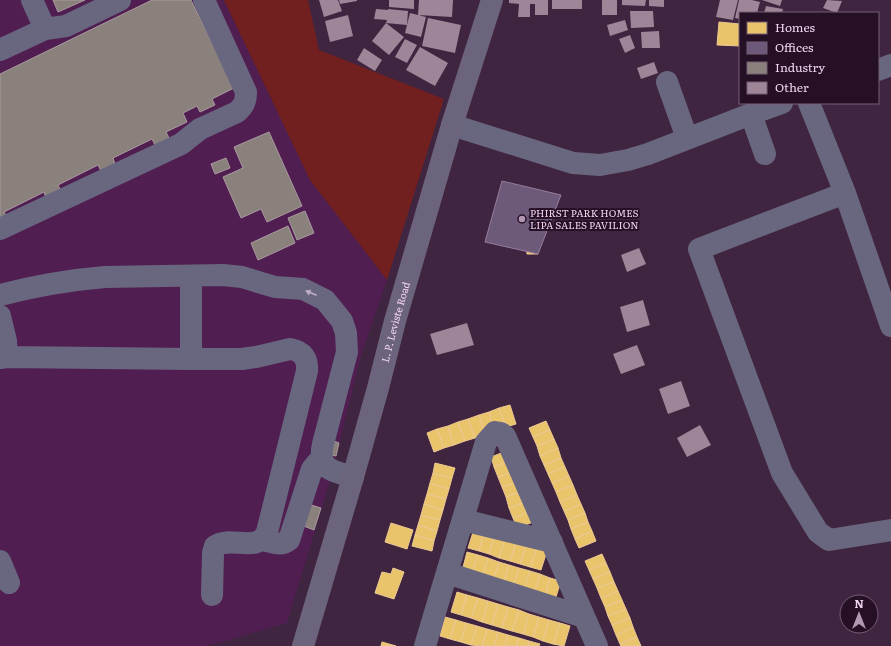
<svg xmlns="http://www.w3.org/2000/svg" width="891" height="646" viewBox="0 0 891 646" font-family="Literata,serif">
  <style>
    .built { fill: #511e52 }
    .green { fill: #721f1f }
    .homes { fill: #e9c46a; stroke: #ecc992 }
    .offices { fill: #6d597a; stroke: #957e9e }
    .industry { fill: #8a817c; stroke: #a99a9f }
    .building { fill: #9e8597 }
    .lines { fill: none; stroke-linecap: round; stroke-linejoin: round }
    .minor { stroke: #69677f; stroke-width: 22 }
    .major { stroke: #6c647c; stroke-width: 22 }
    .oneway { fill: #c2aec9 }
    .poi-dot { fill: #b497b3; stroke: #251025; stroke-width: 1.5 }
    .labels { text-anchor: middle; stroke-width: 4; stroke-linejoin: round; paint-order: stroke }
    .poi-label { font-size: 10px; fill: #f2d4f1; stroke: #251025; text-anchor: start }
    .street-label { font-size: 10px; fill: #f2d4f1; stroke: #251025 }
  </style>
  <rect width="100%" height="100%" fill="#402540"/>
  <path class="built" d="M0,0H224L310,180L387,280L361,356L329,484L287,623L207,646H0Z"/>
  <path class="green" d="M224,0H308L319,50L444,99L387,280L310,180Z"/>
  <path class="homes" d="M719,22L740,24V46L717,45Z
    M538,238V254H527L526,239Z
    M510,405L516,424L506,427L499,408Z
    M499,408L506,427L495,431L489,412Z
    M489,412L495,431L485,434L479,415Z
    M479,415L485,434L475,438L468,419Z
    M468,419L475,438L465,441L458,422Z
    M546,421L550,430L533,437L529,428Z
    M458,422L465,441L454,445L448,426Z
    M448,426L454,445L444,448L437,429Z
    M437,429L444,448L434,452L427,433Z
    M550,430L554,439L537,446L533,437Z
    M554,439L558,448L540,456L537,446Z
    M558,448L561,458L544,465L540,456Z
    M509,450L513,460L494,467L491,457Z
    M561,458L565,467L548,474L544,465Z
    M513,460L517,470L498,477L494,467Z
    M435,463L455,468L452,478L433,473Z
    M565,467L569,476L552,483L548,474Z
    M517,470L521,481L502,487L498,477Z
    M433,473L452,478L449,489L430,483Z
    M569,476L573,485L556,492L552,483Z
    M521,481L524,491L506,497L502,487Z
    M430,483L449,489L446,499L427,494Z
    M573,485L577,495L560,502L556,492Z
    M524,491L528,501L509,508L506,497Z
    M427,494L446,499L443,510L424,504Z
    M577,495L581,504L564,511L560,502Z
    M528,501L532,511L513,518L509,508Z
    M424,504L443,510L440,520L421,515Z
    M581,504L585,513L568,520L564,511Z
    M532,511L536,521L517,528L513,518Z
    M585,513L588,522L571,529L568,520Z
    M421,515L440,520L437,531L418,525Z
    M588,522L592,531L575,539L571,529Z
    M391,523L413,530L407,549L385,542Z
    M418,525L437,531L434,541L415,535Z
    M474,529L484,532L479,551L468,548Z
    M592,531L596,541L579,548L575,539Z
    M484,532L495,535L489,554L479,551Z
    M415,535L434,541L432,551L412,546Z
    M495,535L505,539L499,558L489,554Z
    M505,539L516,542L510,561L499,558Z
    M516,542L526,545L520,564L510,561Z
    M526,545L537,548L530,567L520,564Z
    M537,548L547,551L541,570L530,567Z
    M467,552L478,555L472,574L462,571Z
    M602,554L606,563L589,570L585,561Z
    M478,555L488,558L482,578L472,574Z
    M488,558L499,562L493,581L482,578Z
    M499,562L509,565L503,584L493,581Z
    M606,563L610,572L593,579L589,570Z
    M509,565L519,568L513,587L503,584Z
    M393,568L404,572L394,599L375,593L382,572L391,574Z
    M519,568L530,571L524,590L513,587Z
    M530,571L540,574L534,594L524,590Z
    M610,572L614,582L597,588L593,579Z
    M540,574L550,578L545,597L534,594Z
    M550,578L561,581L555,600L545,597Z
    M614,582L618,591L601,598L597,588Z
    M618,591L622,600L605,607L601,598Z
    M457,592L467,595L461,615L451,612Z
    M467,595L478,598L471,618L461,615Z
    M478,598L488,601L482,622L471,618Z
    M622,600L626,609L608,616L605,607Z
    M488,601L498,604L492,625L482,622Z
    M498,604L508,607L502,628L492,625Z
    M508,607L519,610L512,631L502,628Z
    M626,609L630,618L612,625L608,616Z
    M519,610L529,614L523,634L512,631Z
    M529,614L539,617L533,637L523,634Z
    M445,617L456,620L450,639L440,636Z
    M539,617L549,620L543,641L533,637Z
    M630,618L633,627L616,635L612,625Z
    M456,620L466,623L461,642L450,639Z
    M549,620L560,623L553,644L543,641Z
    M466,623L477,626L471,645L461,642Z
    M560,623L570,626L564,646L553,644Z
    M477,626L487,629L482,646L471,645Z
    M633,627L637,637L620,644L616,635Z
    M487,629L498,632L494,646H482Z
    M498,632L508,635L505,646H494Z
    M508,635L519,638L516,646H505Z
    M637,637L641,646H621L620,644Z
    M519,638L529,641L528,646H516Z
    M529,641L540,644L539,646H528Z
    M382,642L396,646H381Z"/>
  <path class="offices" d="M502,181L561,195L538,254L485,242Z"/>
  <path class="industry" d="M53,0H85L58,12Z
    M152,0H191L234,88L212,99L215,105L200,112L197,106L183,113L187,122L166,132L169,138L155,145L152,139L113,158L115,164L101,171L98,165L58,185L61,191L46,198L44,192L4,212L7,217L0,220V74Z
    M269,132L302,206L267,222L261,209L241,218L223,177L243,168L234,147Z
    M226,158L230,168L215,174L211,164Z
    M305,211L314,233L297,240L288,218Z
    M288,226L295,243L258,260L251,243Z
    M334,441L339,443L336,456L331,455Z
    M308,504L321,508L314,530L301,525Z"/>
  <path class="building" d="M319,0H338L342,11L324,17Z
    M339,0H357V1L340,4Z
    M389,0H414V9L389,7Z
    M419,0H453L452,17L418,15Z
    M509,0H548V15H535V4H530V17H518L519,4L509,3Z
    M552,0H582V9H552Z
    M602,0H617V15H602Z
    M622,0H646L645,6L622,5Z
    M649,0H664V7L649,6Z
    M720,0H738L733,20L716,17Z
    M739,0H752L760,2L757,13H740V19L735,18Z
    M762,0H782L780,6Z
    M827,0L842,1L837,13L823,8Z
    M766,6L783,9L782,13H764Z
    M376,9L388,10V9L408,11L407,25L386,23L387,20L374,19Z
    M630,11H653L654,27L631,28Z
    M410,13L426,17L421,37L405,33Z
    M348,15L353,36L330,42L325,21Z
    M428,18L461,25L455,53L422,46Z
    M625,20L628,30L610,36L607,25Z
    M386,23L404,37L389,55L372,41Z
    M659,31L660,48H642L641,32Z
    M630,35L635,48L625,53L619,39Z
    M405,39L417,45L407,63L395,57Z
    M420,47L448,63L435,86L406,70Z
    M364,48L382,60L375,71L357,60Z
    M654,62L658,73L641,79L637,68Z
    M639,248L646,264L627,272L621,255Z
    M643,300L650,325L627,332L620,307Z
    M467,323L474,345L437,355L430,334Z
    M637,345L645,365L621,374L613,354Z
    M681,381L690,406L668,414L659,389Z
    M700,425L711,445L687,457L677,438Z"/>
  <g class="lines">
    <path class="minor" d="M32,0L45,29
      M0,50L45,29L66,26L120,0
      M878,70L891,65
      M667,82L687,138
      M809,103L845,193L891,326
      M751,114L765,154
      M452,125L573,163L600,165L628,160L648,154L751,114L782,103
      M845,193L699,249L782,473L818,532L829,540L891,530
      M0,229L181,144L200,129L237,112C244,106 246,101 246,92L204,0
      M0,295C35,286 69,280 105,277L223,275L242,277L275,287L303,289L325,300L342,321L346,333L347,352L323,444C317,470 333,471 353,477
      M0,316L6,341L7,357L0,358
      M7,357L191,359V276
      M191,359H242L256,357L290,349C303,351 308,359 307,371L267,532C258,554 231,535 215,546L213,553L212,595
      M463,520L552,542
      M263,540C272,542 281,547 289,540L312,469L317,463L322,460
      M0,561L9,583
      M447,573L584,617
      M425,646L486,442L495,432L501,433L505,436L597,646"/>
    <path class="major" id="s1" d="M303,646L353,477L378,388L395,321L452,125L492,0"/>
  </g>
  <defs><path id="oneway-solid" d="M-6-.8H1V-3.2L6.5 0L1 3.2V.8H-6Z"/></defs>
  <use class="oneway" href="#oneway-solid" transform="translate(311 293) rotate(-157)"/>
  <circle class="poi-dot" cx="522" cy="219" r="4"/>
  <g class="labels">
    <g class="poi-label">
      <text x="530" y="217">PHIRST PARK HOMES<tspan x="530" dy="12">LIPA SALES PAVILION</tspan></text>
    </g>
    <g class="street-label">
      <text dy="4" stroke="none"><textPath href="#s1" startOffset="337">L. P. Leviste Road</textPath></text>
    </g>
  </g>
  <rect x="739" y="12" width="140" height="92" fill="#251025" stroke="#775e77"/>
  <rect x="747" y="22" width="20" height="12" fill="#e9c46a" stroke="#775e77"/>
  <text x="775" y="32" font-size="12" fill="#f2d4f1">Homes</text>
  <rect x="747" y="42" width="20" height="12" fill="#6d597a" stroke="#775e77"/>
  <text x="775" y="52" font-size="12" fill="#f2d4f1">Offices</text>
  <rect x="747" y="62" width="20" height="12" fill="#8a817c" stroke="#775e77"/>
  <text x="775" y="72" font-size="12" fill="#f2d4f1">Industry</text>
  <rect x="747" y="82" width="20" height="12" fill="#9e8597" stroke="#775e77"/>
  <text x="775" y="92" font-size="12" fill="#f2d4f1">Other</text>
  <g transform="translate(859 614)"><circle r="19" fill="#251025" stroke="#775e77"/>
  <path d="M0-3L7 15L0 10L-7 15Z" fill="#b497b3"/>
  <text y="-6" font-size="11" font-weight="bold" text-anchor="middle" fill="#f2d4f1">N</text>
  </g>
</svg>
